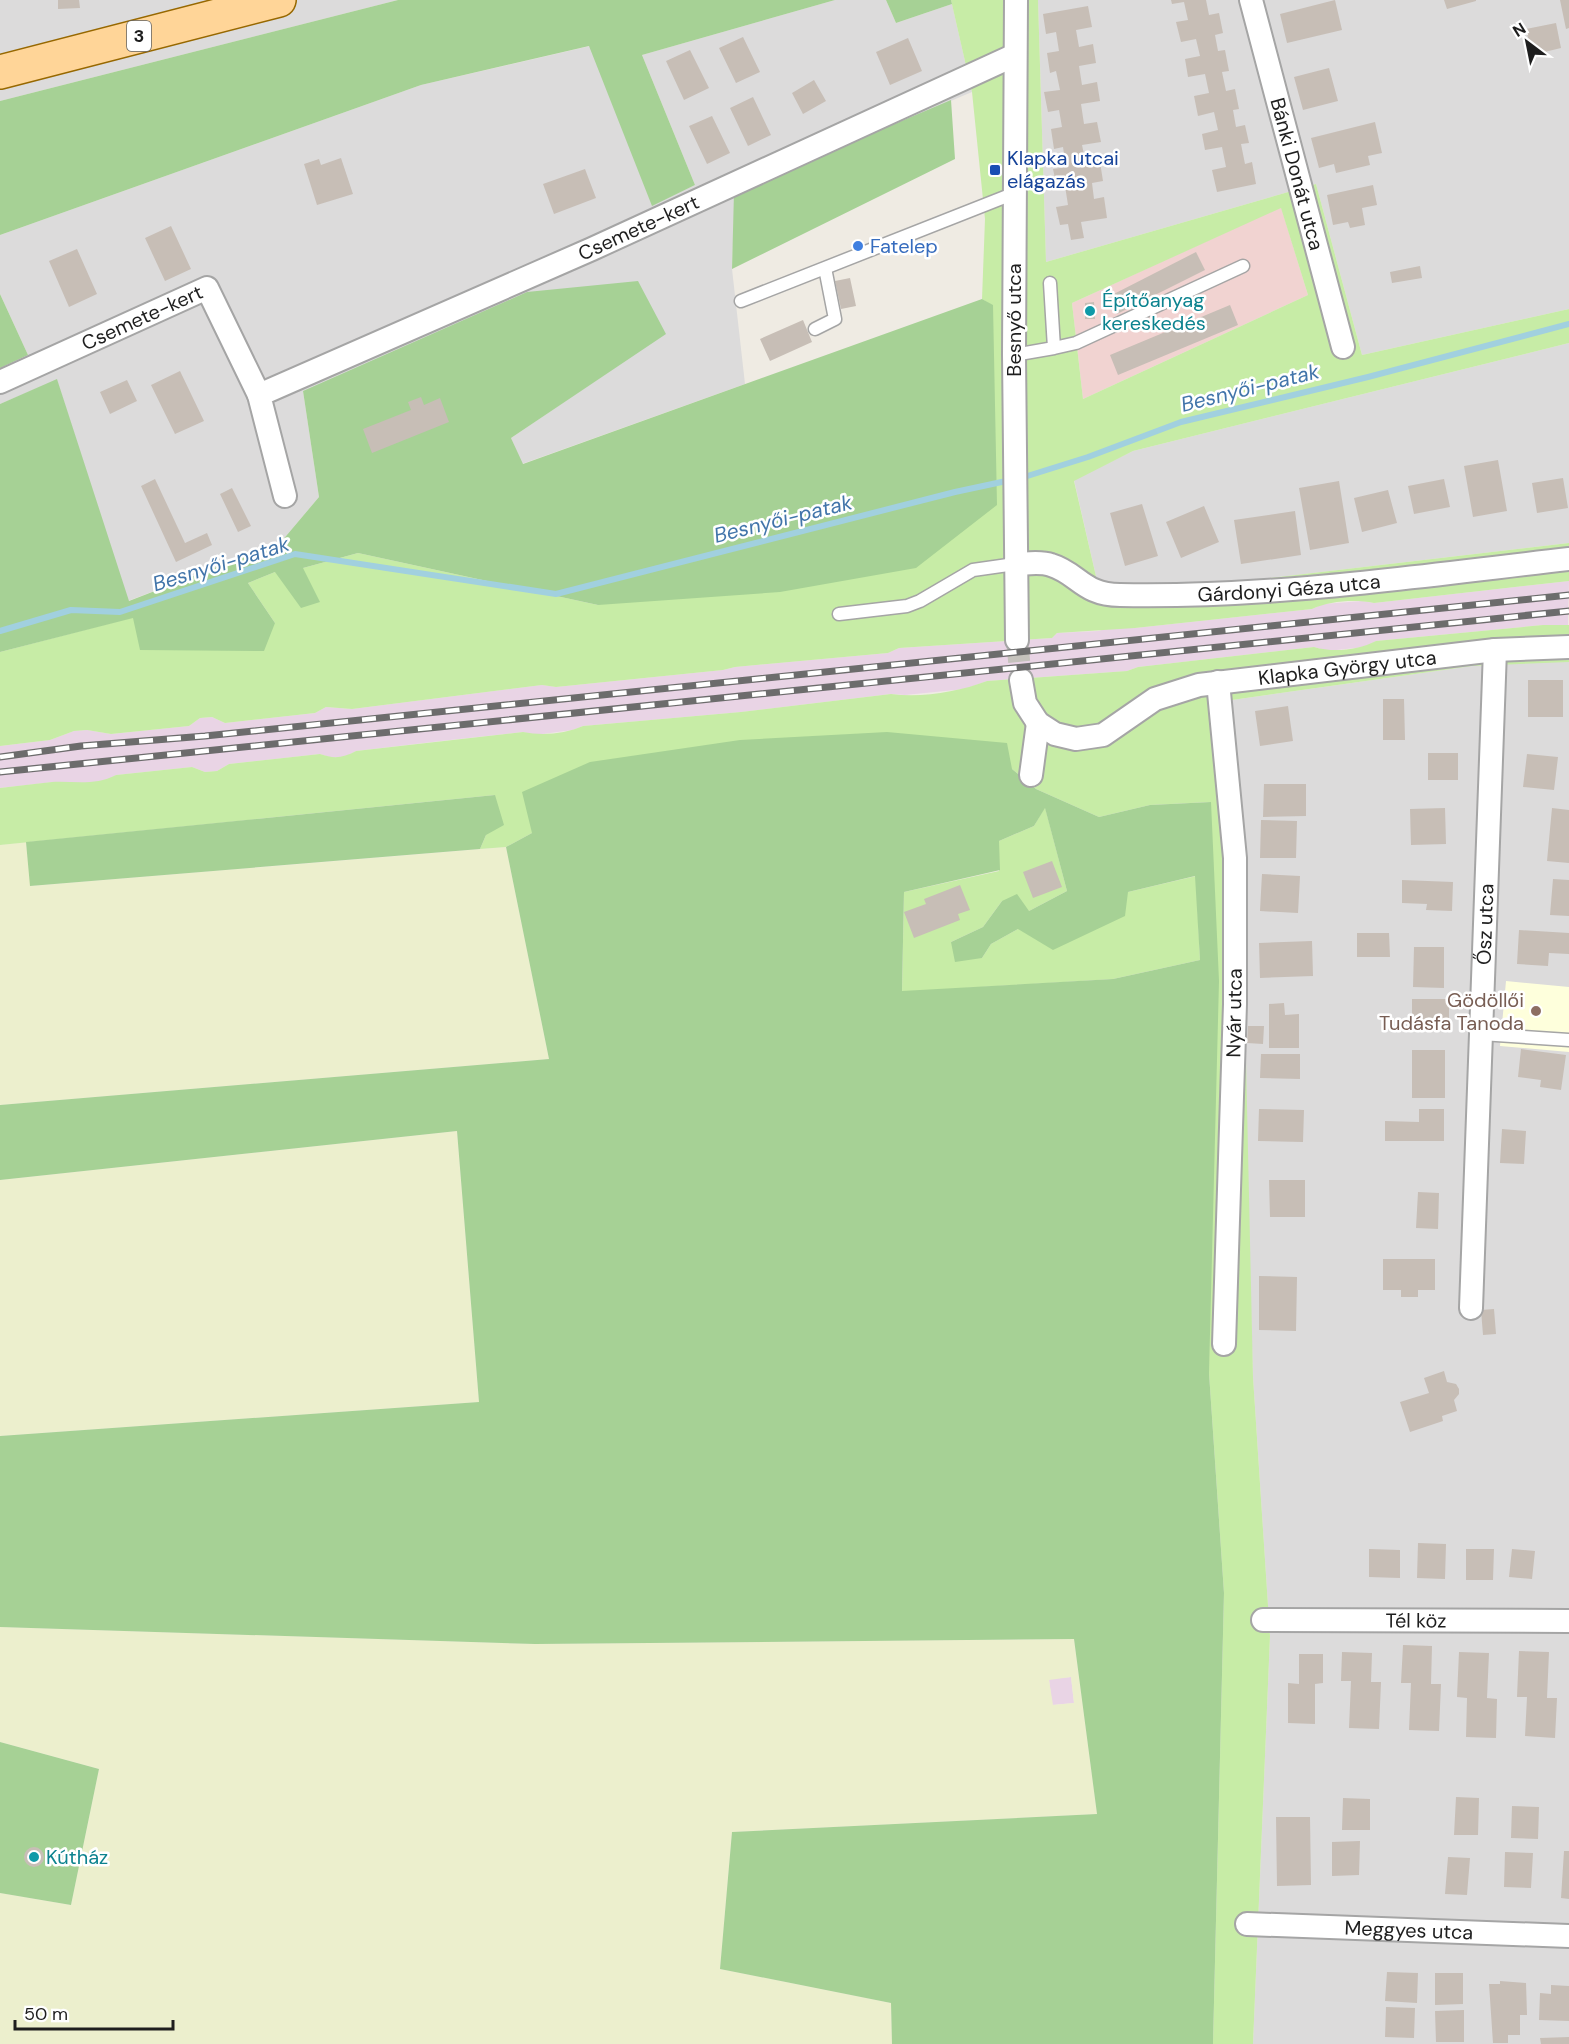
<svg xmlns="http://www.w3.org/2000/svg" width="1569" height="2044" viewBox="0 0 1569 2044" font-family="'DM Sans',sans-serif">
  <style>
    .residential { fill: #dcdbdb }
    .commercial { fill: #f1d3d1 }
    .industrial { fill: #e9d4e5 }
    .education { fill: #feffdc }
    .farmland { fill: #ecefcd; fill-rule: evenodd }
    .grass { fill: #c7eca6; fill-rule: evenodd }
    .forest { fill: #a6d195; fill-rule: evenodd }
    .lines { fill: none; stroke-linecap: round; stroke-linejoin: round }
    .stream { stroke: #a1d0df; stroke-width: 6 }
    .building { fill: #c7beb6 }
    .street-tunnel { stroke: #c5c2bc; stroke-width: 22; stroke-dasharray: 22 11; stroke-linecap: butt }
    .lane-casing { stroke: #a5a5a5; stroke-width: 15 }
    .street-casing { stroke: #a5a5a5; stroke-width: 26 }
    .primary-casing { stroke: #976800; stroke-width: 36 }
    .lane { stroke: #fff; stroke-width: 12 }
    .street { stroke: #fff; stroke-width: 22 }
    .primary { stroke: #ffd598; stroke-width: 33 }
    .rail-casing { stroke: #6c6c6c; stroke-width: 7 }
    .rail { stroke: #fff; stroke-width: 4.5; stroke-dasharray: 14; stroke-linecap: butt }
    .transit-dot { fill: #1a4fb4; stroke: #fff; stroke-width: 2 }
    .shop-dot { fill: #3f7fe0; stroke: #fff; stroke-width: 2 }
    .culture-dot { fill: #0f9aa8; stroke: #fff; stroke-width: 2 }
    .education-dot { fill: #8d6e63; stroke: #fff; stroke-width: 2 }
    .labels { text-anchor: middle; stroke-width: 5; stroke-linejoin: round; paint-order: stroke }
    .shield { fill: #fff; stroke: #626262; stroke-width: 1.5 }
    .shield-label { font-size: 18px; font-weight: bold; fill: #1e1e1e }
    .transit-label { font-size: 20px; fill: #164399; stroke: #fff; text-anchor: start }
    .street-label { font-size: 20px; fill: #1e1e1e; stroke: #fff }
    .shop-label { font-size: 20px; fill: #366cbe; stroke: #fff; text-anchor: start }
    .culture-label { font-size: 20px; fill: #0d838f; stroke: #fff; text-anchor: start }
    .education-label { font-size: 20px; fill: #785e54; stroke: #fff; text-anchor: end }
    .water-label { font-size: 21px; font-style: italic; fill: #4275aa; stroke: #fff }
  </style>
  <rect width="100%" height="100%" fill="#efebe3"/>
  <path class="residential" d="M0,0H398L0,101Z
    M835,0H886L896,23L952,4L972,92L735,192L732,269L745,384L522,464L511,438L666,333L303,391L319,497L281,542L128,601L57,380L0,404V368L28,355L0,294V235L421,85L590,46L652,205L695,185L642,55Z
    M1038,0H1569V309L1362,355L1316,184L1046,262Z
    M1569,343V543L1236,582L1098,585L1074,480L1133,451Z
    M1563,661L1569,662V2044H1253L1270,1636L1253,1377L1232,700L1472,666Z"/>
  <path class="commercial" d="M1281,207L1308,295L1083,399L1072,303Z"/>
  <path class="industrial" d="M1569,581L1568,625H1543L1376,641L1365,647L1327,651L1314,647L1138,667L1127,671L987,681L965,689L905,695L891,694L741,712L583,726L573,730L535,735L523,732L441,741L356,751L345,757L332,758L320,754L229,764L217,771L205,772L192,767L116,775L105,781L80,784L54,782L0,788V746L50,740L74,731L87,730L111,734L189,726L200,718L212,717L225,723L315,713L326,707L352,709L542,685L556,687L723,670L735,667L888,653L899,648L1052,638L1057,633L1098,631L1110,628H1135L1312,609L1323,604L1362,601L1374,603Z
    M1071,1677L1074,1703L1052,1705L1049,1679Z"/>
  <path class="education" d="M1506,981L1569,987V1052L1500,1046Z"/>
  <path class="farmland" d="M26,842L31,886L506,847L549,1059L0,1105V845Z
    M457,1131L479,1402L0,1436V1180Z
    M0,1627L535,1644L1074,1639L1097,1814L732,1832L720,1969L891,2003L892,2044H0V1893L71,1905L99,1769L0,1742ZM1071,1677L1074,1703L1053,1705L1049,1680Z"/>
  <path class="grass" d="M951,0H1038L1046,262L1316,184L1362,355L1569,309V343L1133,451L1074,481L1098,585L1236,582L1569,543V581L1374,603C1354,599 1330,601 1312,609L1135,628L1057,633L1052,638L899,648L888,653L735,667L723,670L556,687L542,685L352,709L326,707L315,713L225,723L212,717L200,718L189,726L111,734L87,730L74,731L50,740L0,746V652L134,617L275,623L248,583L275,572L303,568L358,553L598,605L993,306L982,299L985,219L972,92ZM1281,208L1308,295L1083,399L1072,303Z
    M1543,625H1569V662L1472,666L1232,700L1240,788L1253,1377L1270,1636L1253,2044H1213L1224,1593L1209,1373L1211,802L1150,805L1099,817L1036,789L1012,769L532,833L506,847L480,849L486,835L495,795L0,845V788C17,786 34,784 52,782C75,781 95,786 116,775L192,767L205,772L217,771L229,764L320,754C334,759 343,758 356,751L523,732C542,736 565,734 583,726L741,712L891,694C922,698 958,692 987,681L1127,671L1138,667L1314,647C1334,653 1358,650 1376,641Z
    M1045,807L1067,891L1029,911L1002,901L983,927L951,942L982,958L991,944L1018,929L1128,892L1196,876L1200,960L1113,979L902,992L904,892L999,871V841L1034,826Z"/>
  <path class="forest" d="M398,0H835L642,55L695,185L652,206L589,46L421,85L0,235V101Z
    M886,0H951L952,4L896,23Z
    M951,100L955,159L732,269L734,192Z
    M638,281L666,334L511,438L523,464L982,299L993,305L997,505L916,568L780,592L598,605L358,553L303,568L320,602L301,608L275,572L248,583L275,623L264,651L140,650L133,618L0,652V404L57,379L129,601L281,542L319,497L303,391L527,292Z
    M0,294L28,355L0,368Z
    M887,732L1007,743L1012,769L1036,789L1099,817L1150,805L1211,802L1219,981L1209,1373L1224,1593L1213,2044H892L891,2003L720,1969L732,1832L1097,1814L1074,1639L535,1644L0,1627V1436L479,1402L457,1131L0,1180V1105L549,1059L506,847L532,833L522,792L590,762L740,740ZM1045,808L1067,891L1029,911L1017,894L1002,901L983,927L951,942L955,962L982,958L991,944L1018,929L1053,950L1125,916L1128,892L1195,876L1200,960L1113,979L902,991L904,892L1000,870L999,841L1034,826Z
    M495,795L504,825L486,835L480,849L30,886L26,842Z
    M0,1742L99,1769L71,1905L0,1893Z"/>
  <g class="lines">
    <path class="stream" d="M1021,478L1088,457L1181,422L1368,377L1569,324
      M0,631L71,610L120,612L295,554L556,594L955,492L1011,480"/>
  </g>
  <path class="building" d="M58,0H79L80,8L58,9Z
    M1171,0H1206L1209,15L1219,13L1223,33L1215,35L1218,51L1225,50L1229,71L1222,72L1226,91L1235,89L1239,109L1233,110L1236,127L1245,125L1249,143L1241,144L1245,164L1252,162L1256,184L1217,192L1212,170L1226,167L1222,147L1205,150L1202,134L1218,130L1214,112L1198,116L1194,96L1209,93L1205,74L1188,77L1185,59L1200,56L1196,39L1181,42L1176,22L1188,20L1184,2L1172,4Z
    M1335,0L1342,30L1287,43L1280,14Z
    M1444,0H1476V1L1447,9Z
    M1560,0H1569V28L1566,29Z
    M1088,6L1092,27L1076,30L1079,47L1093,44L1096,63L1079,66L1082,85L1097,82L1100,101L1081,104L1084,124L1097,122L1101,142L1082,145L1086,164L1100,162L1103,181L1092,183L1094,199L1104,197L1107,218L1081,222L1084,238L1071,240L1068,224L1060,225L1056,207L1068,205L1065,186L1057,188L1053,169L1066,167L1063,147L1054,149L1051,129L1062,127L1059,110L1048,112L1044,92L1060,90L1056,71L1050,73L1047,53L1059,51L1056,32L1046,34L1043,14Z
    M1556,23L1561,48L1532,55L1526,29Z
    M743,37L760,72L736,83L719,48Z
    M908,38L922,71L890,85L876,52Z
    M690,50L709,88L684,100L666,61Z
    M1329,68L1338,101L1303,110L1294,77Z
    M814,80L826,101L803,114L792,93Z
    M753,97L771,135L748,146L730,108Z
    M712,116L730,153L707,164L689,126Z
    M1375,122L1382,153L1368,156L1370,165L1336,173L1334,164L1319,168L1311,138Z
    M341,158L353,194L317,205L304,164L319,159L321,165Z
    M585,169L596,198L554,214L543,184Z
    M1373,185L1377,205L1362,208L1365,225L1350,228L1348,222L1333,225L1327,195Z
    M171,226L191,269L165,281L145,238Z
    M77,249L97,294L69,307L49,261Z
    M1196,252L1205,270L1117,314L1108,297Z
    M1420,266L1422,278L1392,283L1390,272Z
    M850,278L856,306L841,309L835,281Z
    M1094,302L1095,319H1085V303Z
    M1230,305L1238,325L1118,375L1110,355Z
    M803,320L812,342L770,361L760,339Z
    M180,371L204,421L175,434L151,385Z
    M127,380L137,401L110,414L100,392Z
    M421,397L424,405L440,398L449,422L372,453L363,429L411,410L408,402Z
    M1498,460L1507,511L1473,517L1464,466Z
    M1563,478L1568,508L1537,513L1532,483Z
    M155,479L185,543L207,533L212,545L176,562L141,486Z
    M1444,479L1450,507L1414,514L1408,486Z
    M1339,481L1349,543L1310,550L1299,488Z
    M232,488L251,526L238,532L220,494Z
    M1388,490L1397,523L1362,532L1354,498Z
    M1142,504L1158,556L1125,566L1110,513Z
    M1204,506L1219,542L1181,558L1166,522Z
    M1295,511L1301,555L1241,564L1234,520Z
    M1528,680H1563V717H1528Z
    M1383,699H1404L1405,740H1383Z
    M1288,706L1293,741L1260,746L1255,711Z
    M1428,753H1458V780H1428Z
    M1527,754L1558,757L1554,790L1523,787Z
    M1264,784H1306V816L1263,817Z
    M1445,808L1446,844L1411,845L1410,809Z
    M1552,808L1569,810V863L1547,861Z
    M1261,820L1297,821L1296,858H1260Z
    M1052,861L1062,887L1033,898L1023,872Z
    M1262,874L1300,876L1298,913L1260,911Z
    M1553,879L1569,880V916L1550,915Z
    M1402,880L1453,882L1452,911L1426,910L1427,904L1402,903Z
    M960,885L970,910L958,914L960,920L914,938L904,912L926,904L924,899Z
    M1519,930L1569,933V954L1549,953L1548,966L1517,964Z
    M1357,933H1389L1390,957H1357Z
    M1312,941L1313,976L1260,978L1259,943Z
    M1414,947H1444V988L1413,987Z
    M1412,999H1449V1030L1412,1031Z
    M1284,1003L1285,1015L1299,1014V1048H1269V1004Z
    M1248,1026H1264L1263,1044L1247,1043Z
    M1521,1049L1566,1055L1561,1090L1540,1087L1541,1080L1518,1077Z
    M1412,1050H1445V1098H1412Z
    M1261,1054H1300V1079L1260,1078Z
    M1259,1109L1304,1110L1303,1142L1258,1141Z
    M1419,1109H1444V1141H1385V1121L1419,1122Z
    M1502,1129L1526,1131L1524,1164L1500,1163Z
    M1269,1180H1305V1217H1270Z
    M1418,1192L1439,1193L1438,1229L1416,1228Z
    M1383,1259H1435V1290H1418V1297H1401V1290H1383Z
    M1259,1276L1297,1277L1296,1331L1259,1330Z
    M1494,1309L1496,1334L1483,1335L1481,1310Z
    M1444,1371L1447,1382L1456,1384L1459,1389V1394L1454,1400L1457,1411L1442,1416L1443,1421L1410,1432L1400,1402L1429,1393L1424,1378Z
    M1418,1543L1446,1544L1445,1579L1417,1578Z
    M1369,1549L1400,1550V1578L1369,1577Z
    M1466,1549H1494L1493,1580H1466Z
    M1512,1549L1535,1551L1532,1579L1509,1577Z
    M1403,1645L1432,1646L1431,1684H1441L1439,1731L1409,1730L1411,1683H1401Z
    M1519,1651L1549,1652L1547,1698H1557L1555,1738L1525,1736L1527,1697H1517Z
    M1342,1652L1372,1653L1371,1682H1381L1379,1729L1349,1728L1351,1681H1341Z
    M1459,1652L1489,1653L1487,1698L1497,1699L1496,1738L1466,1737L1467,1698L1457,1697Z
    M1299,1654H1323V1683L1315,1684V1724L1288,1723V1683L1299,1684Z
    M1456,1797L1479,1798L1478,1835H1454Z
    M1343,1798L1370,1799V1830H1342Z
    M1512,1806L1539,1807L1538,1839L1511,1838Z
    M1276,1817H1310L1311,1885L1277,1886Z
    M1360,1841L1359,1875L1332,1876V1842Z
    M24 1857a10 10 0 1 1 20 0a10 10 0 1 1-20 0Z
    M1564,1851H1569V1899L1561,1898Z
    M1505,1852L1533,1853L1531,1888L1504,1887Z
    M1448,1857L1470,1858L1467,1895L1445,1894Z
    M1387,1972L1418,1973L1417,2003L1385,2001Z
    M1435,1973H1463V2004L1435,2005Z
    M1500,1981L1526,1983L1527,2015H1520V2035H1508V2043H1493L1489,1984H1500Z
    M1551,1985L1569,1986V2021L1539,2020L1540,1993L1551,1994Z
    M1386,2007L1415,2008L1414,2038L1385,2037Z
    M1464,2010V2042H1436L1435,2011Z
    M1569,2037V2044H1541L1540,2038Z"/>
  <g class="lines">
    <path class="street-tunnel" d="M1017,640L1021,680"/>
    <defs>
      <path id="lane" d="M741,301L1015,193
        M815,329L835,319L825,268
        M1054,348L1076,343L1243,266
        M1014,355L1054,348L1050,283
        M839,614L907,606L920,601L973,570L1015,564
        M1481,1034L1569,1040"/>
      <g id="street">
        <path d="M1016,0L1014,355L1017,640"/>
        <path id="s1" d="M1251,0L1343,347"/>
        <path id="s2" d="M0,382L207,288L259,395"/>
        <path id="s3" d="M285,496L259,395L592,249L1015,55"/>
        <path id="s4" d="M1015,564C1026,564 1040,561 1051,565C1078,573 1083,595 1120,595C1270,598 1420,576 1569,559"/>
        <path id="s5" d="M1021,680L1025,703L1038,723L1055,734L1076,739L1103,735L1155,699L1199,685L1495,650L1569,647"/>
        <path d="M1218,682L1235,858V1004L1224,1344"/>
        <path d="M1031,775L1038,723"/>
        <path id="s6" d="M1471,1308L1495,650"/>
        <path id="s7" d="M1263,1620L1569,1621"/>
        <path id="s8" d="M1247,1924L1569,1936"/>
      </g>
      <path id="primary" d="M0,72L279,0"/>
    </defs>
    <use href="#lane" class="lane-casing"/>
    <use href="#street" class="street-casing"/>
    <use href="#primary" class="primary-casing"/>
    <use href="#lane" class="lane"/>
    <use href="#street" class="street"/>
    <use href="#primary" class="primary"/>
    <defs>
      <path id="rail" d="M0,757L81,746L205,736L1569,595
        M0,772L1569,611"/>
    </defs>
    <use href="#rail" class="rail-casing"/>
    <use href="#rail" class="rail"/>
  </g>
  <rect class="transit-dot" x="989" y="164" width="12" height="12" rx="3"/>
  <circle class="shop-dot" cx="858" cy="246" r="6"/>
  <g class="culture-dot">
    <circle cx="1090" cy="311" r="6"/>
    <circle cx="34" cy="1857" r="6"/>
  </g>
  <circle class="education-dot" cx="1536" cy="1011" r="6"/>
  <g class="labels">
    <rect class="shield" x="127" y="21" width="24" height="30" rx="4.5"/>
    <g class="shield-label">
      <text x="139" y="42">3</text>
    </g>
    <g class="transit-label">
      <text x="1007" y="165">Klapka utcai<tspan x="1007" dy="23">elágazás</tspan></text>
    </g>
    <g class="street-label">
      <text dy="7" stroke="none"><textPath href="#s1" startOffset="180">Bánki Donát utca</textPath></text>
      <text dy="7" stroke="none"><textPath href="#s3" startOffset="519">Csemete-kert</textPath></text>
      <text dy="7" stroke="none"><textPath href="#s2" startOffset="156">Csemete-kert</textPath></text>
      <text transform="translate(1014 320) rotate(-90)" y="7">Besnyő utca</text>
      <text dy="7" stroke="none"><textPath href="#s4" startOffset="282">Gárdonyi Géza utca</textPath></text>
      <text dy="7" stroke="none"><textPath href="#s5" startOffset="375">Klapka György utca</textPath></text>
      <text dy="7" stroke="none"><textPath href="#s6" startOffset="384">Ősz utca</textPath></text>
      <text transform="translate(1234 1013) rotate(-89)" y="7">Nyár utca</text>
      <text dy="7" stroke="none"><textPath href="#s7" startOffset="153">Tél köz</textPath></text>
      <text dy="7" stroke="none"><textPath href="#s8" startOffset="162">Meggyes utca</textPath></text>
    </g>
    <g class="shop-label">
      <text x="870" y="253">Fatelep</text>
    </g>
    <g class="culture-label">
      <text x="1102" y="307">Építőanyag<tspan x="1102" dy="23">kereskedés</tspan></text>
      <text x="46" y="1864">Kútház</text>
    </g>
    <g class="education-label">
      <text x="1524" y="1007">Gödöllői<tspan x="1524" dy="23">Tudásfa Tanoda</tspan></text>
    </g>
    <g class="water-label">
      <text transform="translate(1250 388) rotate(-14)" y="7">Besnyői-patak</text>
      <text transform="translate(783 519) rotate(-14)" y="7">Besnyői-patak</text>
      <text transform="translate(221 564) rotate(-17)" y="7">Besnyői-patak</text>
    </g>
  </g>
  <g transform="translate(1527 42) rotate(328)" stroke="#ffffff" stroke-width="4.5" paint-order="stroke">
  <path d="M0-4.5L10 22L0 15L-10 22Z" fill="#1e1e1e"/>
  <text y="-9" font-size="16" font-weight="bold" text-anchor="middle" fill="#1e1e1e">N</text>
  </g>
  <path d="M15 2020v9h158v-9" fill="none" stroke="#1e1e1e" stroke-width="3"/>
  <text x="24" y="2020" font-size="18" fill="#1e1e1e" stroke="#ffffff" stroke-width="4.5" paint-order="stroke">50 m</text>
</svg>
